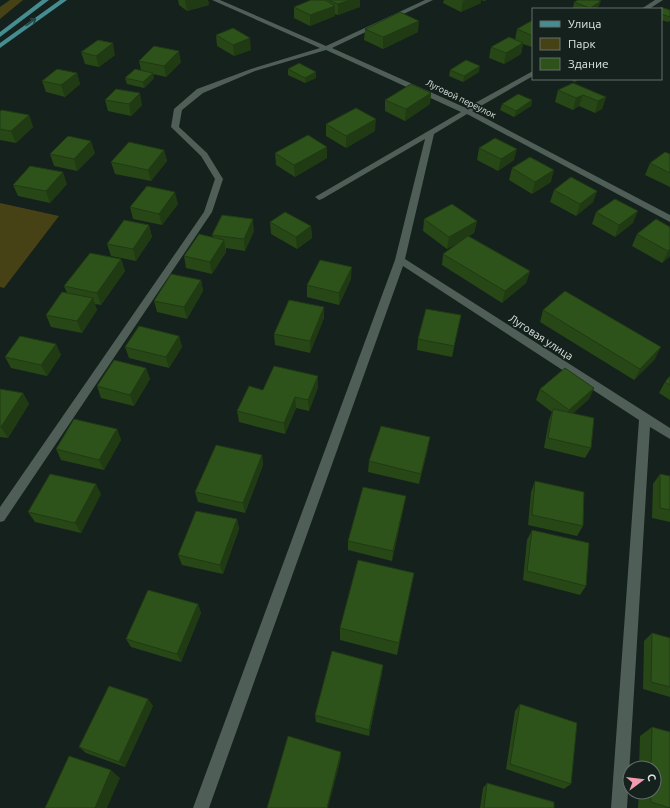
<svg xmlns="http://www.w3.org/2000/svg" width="670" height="808" viewBox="0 0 670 808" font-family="Ubuntu,sans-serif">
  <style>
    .green { fill: #474215 }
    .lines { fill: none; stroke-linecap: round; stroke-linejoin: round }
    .minor { fill: #505e58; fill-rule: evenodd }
    .primary { fill: #458d90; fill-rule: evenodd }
    .wall { fill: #274717 }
    .shaded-wall { fill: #203a13 }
    .building { fill: #2d531b; stroke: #203a13 }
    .oneway { stroke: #254745 }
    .labels { text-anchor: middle; stroke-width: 3.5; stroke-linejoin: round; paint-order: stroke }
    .far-street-label { font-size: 9px; fill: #dce4e1; stroke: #14211c }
    .street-label { font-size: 11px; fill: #dce4e1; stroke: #14211c }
  </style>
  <rect width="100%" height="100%" fill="#14211c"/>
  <path class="green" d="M10,0H23L0,19V7Z
    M0,203L59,216L4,288L0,287Z"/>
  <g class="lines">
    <path class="minor" d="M212,0H220L326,46L425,0H433L332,48L466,108L533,71V76L472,111L670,215V222L467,114L434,134L405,259L670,428V439L650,427L627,808H611L639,420L403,266L209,808H193L395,260L425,139L322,199L319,200L315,197L461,112L326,50L255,71L203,93L182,110L179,127L207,153L223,179L212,212L4,521L0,522V507L204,212L215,179L201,156L171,127L174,109L197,89L251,69L320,48Z
      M655,0H663L649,9H641Z"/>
    <path class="primary" d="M42,0H49L0,37V32Z
      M60,0H67L0,48V43Z"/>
  </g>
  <path class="wall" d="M178,0H208L209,5L187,11L179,5Z
    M311,0H360V7L338,15L335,14V16L310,26L294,18V7Z
    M444,0H487L484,1L481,0V3L461,12L443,3Z
    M574,2L599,6L595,9H576L573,8Z
    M661,9L670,10V21L668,22L661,20Z
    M533,20V47H532L523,44L521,54L504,64L489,58L491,47L515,40L517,29Z
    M365,29L418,32L383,49L364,40Z
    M216,35L251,50L234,56L217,46Z
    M81,52L115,55L99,67L85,64Z
    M139,61L181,62L166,77L153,74L154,78L144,88L127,84L125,78L141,70Z
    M288,69L316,78L305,83L288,75Z
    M450,70L479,72L463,82L449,76Z
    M77,73L80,84L65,97L46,92L42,81Z
    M569,79H579L575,82Z
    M558,90L606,97L602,109L595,113L579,106L573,110L555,102Z
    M431,93L430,104L405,121L385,111V100Z
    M105,100L142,105L131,116L108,111Z
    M532,100L531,106L514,117L500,110L502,104Z
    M0,111L29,115L33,127L16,143L0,140Z
    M326,124L375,131L346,148L326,136Z
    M479,148L514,160L498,171L477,160Z
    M164,150L167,161L151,181L115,174L111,162Z
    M95,153L77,171L54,166L50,154Z
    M275,153L327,158L295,177L276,165Z
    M670,154V187L645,175L650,163Z
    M512,168L551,182L532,194L509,180Z
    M67,184L50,203L18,196L13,185Z
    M554,190L597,191L593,202L576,216L550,202Z
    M178,204L162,225L133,219L130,207Z
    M596,212L633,223L615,237L592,224Z
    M424,219L477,221L474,233L469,236L530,271L526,283L502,303L442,265L443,254L460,242L447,249L423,231Z
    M656,219L670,256L662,263L632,246L637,234Z
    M270,222L311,226L312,238L297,249L271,234Z
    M149,225L152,237L136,261L111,256L107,244Z
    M254,231L245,251L226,248V252L212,274L186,268L184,256L213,237L212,235Z
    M121,259L125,271L101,305L95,304L97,310L82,333L51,327L46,315L67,293L64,286Z
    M351,279L339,305L307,297V285Z
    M201,280L203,291L187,319L157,312L154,301Z
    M324,307V318L310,353L275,345L274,334Z
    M543,310L655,359L634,380L540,322Z
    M461,315L452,357L417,350L418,339Z
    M179,336L182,347L169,368L129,358L125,347Z
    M56,344L61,355L47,376L11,368L5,357Z
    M146,368L150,379L134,406L101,398L97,386Z
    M318,376V387L309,411L296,408L285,434L239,422L237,411L263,390Z
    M670,376V400L659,393L665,382Z
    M594,388L589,399L573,413L591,448L585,458L544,448L549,420L552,412L536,400L540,389Z
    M0,389L23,393L29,404L8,438L0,437Z
    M117,429L121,440L104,470L61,460L56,449Z
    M428,448L419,484L368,472L369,461Z
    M262,455L263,465L245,513L198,502L195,492Z
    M660,474L670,476V522L652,518L653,484Z
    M535,481L583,526L577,536L528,525L531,492Z
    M101,494L81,533L35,522L28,512Z
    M404,506L392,561L348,550V541Z
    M237,519L239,529L223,574L182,565L178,555Z
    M532,530L586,586L580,595L523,580L527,540Z
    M414,573L397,655L340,640V628Z
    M198,604L201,613L181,662L131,647L126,639Z
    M652,633L670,638V697L643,689L644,641Z
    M382,673L369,736L316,722L315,715Z
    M148,699L153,706L125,767L86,753L79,747Z
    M520,704L571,784L564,789L506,769L515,711Z
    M652,727L670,808H638L639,792H654V768H639L640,736Z
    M487,783L554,808H480L483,788Z"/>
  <path class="shaded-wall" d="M185,0H208L209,5L187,11Z
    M350,0H360V7L338,15V4Z
    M465,0H481V3L461,12L463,1Z
    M601,1L599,6L595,9H589L590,8Z
    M335,6V16L310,26V15Z
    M419,21L418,32L383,49V37Z
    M250,38L251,50L234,56L233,45Z
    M113,43L115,55L99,67L96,56Z
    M523,43L521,54L504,64L506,53Z
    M179,51L181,62L166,77L164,66Z
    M480,66L479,72L463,82L464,76Z
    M316,72V78L305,83V78Z
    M77,73L80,84L65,97L61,85Z
    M153,73L154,78L144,88L143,82Z
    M140,93L142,105L131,116L129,104Z
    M431,93L430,104L405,121L406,109Z
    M583,95L579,106L573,110L576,98Z
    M606,97L602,109L595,113L598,101Z
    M532,100L531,106L514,117L516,111Z
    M29,115L33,127L16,143L11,131Z
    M376,119L375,131L346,148V136Z
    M91,141L95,153L77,171L74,159Z
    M327,147V158L295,177L294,165Z
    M517,149L514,160L498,171L501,159Z
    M164,150L167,161L151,181L148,170Z
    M554,170L551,182L532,194L535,182Z
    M63,172L67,184L50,203L46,191Z
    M597,191L593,202L576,216L580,204Z
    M175,192L178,204L162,225L159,214Z
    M638,211L633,223L615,237L619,225Z
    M253,219L254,231L245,251L244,239Z
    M477,221L474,233L447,249L449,237Z
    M149,225L152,237L136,261L133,249Z
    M311,226L312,238L297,249L296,237Z
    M224,240L226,252L212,274L210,262Z
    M670,249V256L662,263L668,251Z
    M121,259L125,271L101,305L97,293Z
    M352,267L351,279L339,305V293Z
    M530,271L526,283L502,303L505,291Z
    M201,280L203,291L187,319L184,307Z
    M93,298L97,310L82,333L77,321Z
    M324,307V318L310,353V341Z
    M179,336L182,347L169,368L166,357Z
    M56,344L61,355L47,376L41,365Z
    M661,347L655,359L634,380L640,369Z
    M146,368L150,379L134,406L130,395Z
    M318,376V387L309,411L308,400Z
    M594,388L589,399L565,421L569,410Z
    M23,393L29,404L8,438L1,427Z
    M295,397L296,408L285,434L284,423Z
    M117,429L121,440L104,470L99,460Z
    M430,437L428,448L419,484L421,474Z
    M262,455L263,465L245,513L243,503Z
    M96,484L101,494L81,533L75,523Z
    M406,496L404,506L392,561L393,551Z
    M237,519L239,529L223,574L220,565Z
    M198,604L201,613L181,662L177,654Z
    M383,665L382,673L369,736V730Z
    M148,699L153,706L125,767L119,762Z
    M341,752V758L328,808H327Z
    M111,770L120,778L107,808H95Z"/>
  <path class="building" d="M311,0H325L335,6L310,15L294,7Z
    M329,0H350L338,4Z
    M578,0H598L601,1L590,8L574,2Z
    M661,7L670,10V17L661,14V9H659Z
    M400,12L419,21L383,37L365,29Z
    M533,20V36L517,29Z
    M233,28L250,38L233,45L216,35Z
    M509,37L523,43L506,53L491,47Z
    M98,40L113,43L96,56L81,52Z
    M154,46L179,51L164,66L139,61Z
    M466,60L480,66L464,76L450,70Z
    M299,63L316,72L305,78L288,69Z
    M57,69L77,73L61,85L42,81Z
    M135,69L153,73L143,82L125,78Z
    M573,83L606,97L598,101L583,95L576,98L558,90Z
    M411,84L431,93L406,109L385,100Z
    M116,89L140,93L129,104L105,100Z
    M518,94L532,100L516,111L502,104Z
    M356,108L376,119L346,136L326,124Z
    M2,110L29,115L11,131L0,129V111Z
    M308,135L327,147L294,165L275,153Z
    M68,136L91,141L74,159L50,154Z
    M495,138L517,149L501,159L479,148Z
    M129,142L164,150L148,170L111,162Z
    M665,152L670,154V173L650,163Z
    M530,157L554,170L535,182L512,168Z
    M30,166L63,172L46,191L13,185Z
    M571,177L597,191L580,204L554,190Z
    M147,186L175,192L159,214L130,207Z
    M615,199L638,211L619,225L596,212Z
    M452,204L477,221L449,237L424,219Z
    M285,212L311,226L296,237L270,222Z
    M222,215L253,219L244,239L212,235Z
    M656,219L670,227V249L668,251L637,234Z
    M124,220L149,225L133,249L107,244Z
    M199,234L224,240L210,262L184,256Z
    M468,236L530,271L505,291L443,254Z
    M90,253L121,259L97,293L64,286Z
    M320,260L352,267L339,293L307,285Z
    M171,274L201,280L184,307L154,301Z
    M565,291L661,347L640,369L543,310Z
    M62,292L93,298L77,321L46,315Z
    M289,300L324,307L310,341L274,334Z
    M426,309L461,315L454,346L418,339Z
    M139,326L179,336L166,357L125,347Z
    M20,336L56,344L41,365L5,357Z
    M114,360L146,368L130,395L97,386Z
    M274,366L318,376L308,400L295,397L284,423L237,411L249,386L263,390Z
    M565,368L594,388L569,410L540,389Z
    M670,376V385L665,382Z
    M0,389L23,393L1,427H0Z
    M553,409L594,418L591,448L548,438Z
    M74,419L117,429L99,460L56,449Z
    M381,426L430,437L421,474L369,461Z
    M216,445L262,455L243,503L195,492Z
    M50,474L96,484L75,523L28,512Z
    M660,474L670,476V510L660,508Z
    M535,481L584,492L583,526L532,515Z
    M363,487L406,496L393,551L348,541Z
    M196,511L237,519L220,565L178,555Z
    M532,530L589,543L586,586L527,571Z
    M358,560L414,573L399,643L340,628Z
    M148,590L198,604L177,654L126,639Z
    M652,633L670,638V687L651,682Z
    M332,651L383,665L369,730L315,715Z
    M109,686L148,699L119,762L79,747Z
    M520,704L577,723L571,784L510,764Z
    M652,727L670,732V808L651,802V792H654V768H651Z
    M288,736L341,752L327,808H267Z
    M69,756L111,770L95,808H45Z
    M487,783L554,802V808H484Z"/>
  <defs><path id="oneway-shaft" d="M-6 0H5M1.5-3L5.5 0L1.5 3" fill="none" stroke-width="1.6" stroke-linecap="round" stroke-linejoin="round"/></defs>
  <use class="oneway" href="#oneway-shaft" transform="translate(31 22) rotate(-36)"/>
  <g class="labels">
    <g class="far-street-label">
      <text transform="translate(461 99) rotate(26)" y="3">Луговой переулок</text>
    </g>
    <g class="street-label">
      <text transform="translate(541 337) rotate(33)" y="4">Луговая улица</text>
    </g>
  </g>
  <rect x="532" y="8" width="130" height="72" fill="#14211c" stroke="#646f6b"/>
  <rect x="540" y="21" width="20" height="6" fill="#458d90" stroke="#646f6b"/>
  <text x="568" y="28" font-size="12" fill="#dce4e1">Улица</text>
  <rect x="540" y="38" width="20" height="12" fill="#474215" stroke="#646f6b"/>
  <text x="568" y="48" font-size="12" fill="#dce4e1">Парк</text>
  <rect x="540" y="58" width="20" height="12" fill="#2d531b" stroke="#646f6b"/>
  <text x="568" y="68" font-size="12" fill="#dce4e1">Здание</text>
  <g transform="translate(642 780) rotate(75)"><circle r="19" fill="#14211c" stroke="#646f6b"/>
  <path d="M0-3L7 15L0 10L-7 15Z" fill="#f29aaf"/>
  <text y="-6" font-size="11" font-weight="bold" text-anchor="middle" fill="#dce4e1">С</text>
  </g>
</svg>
